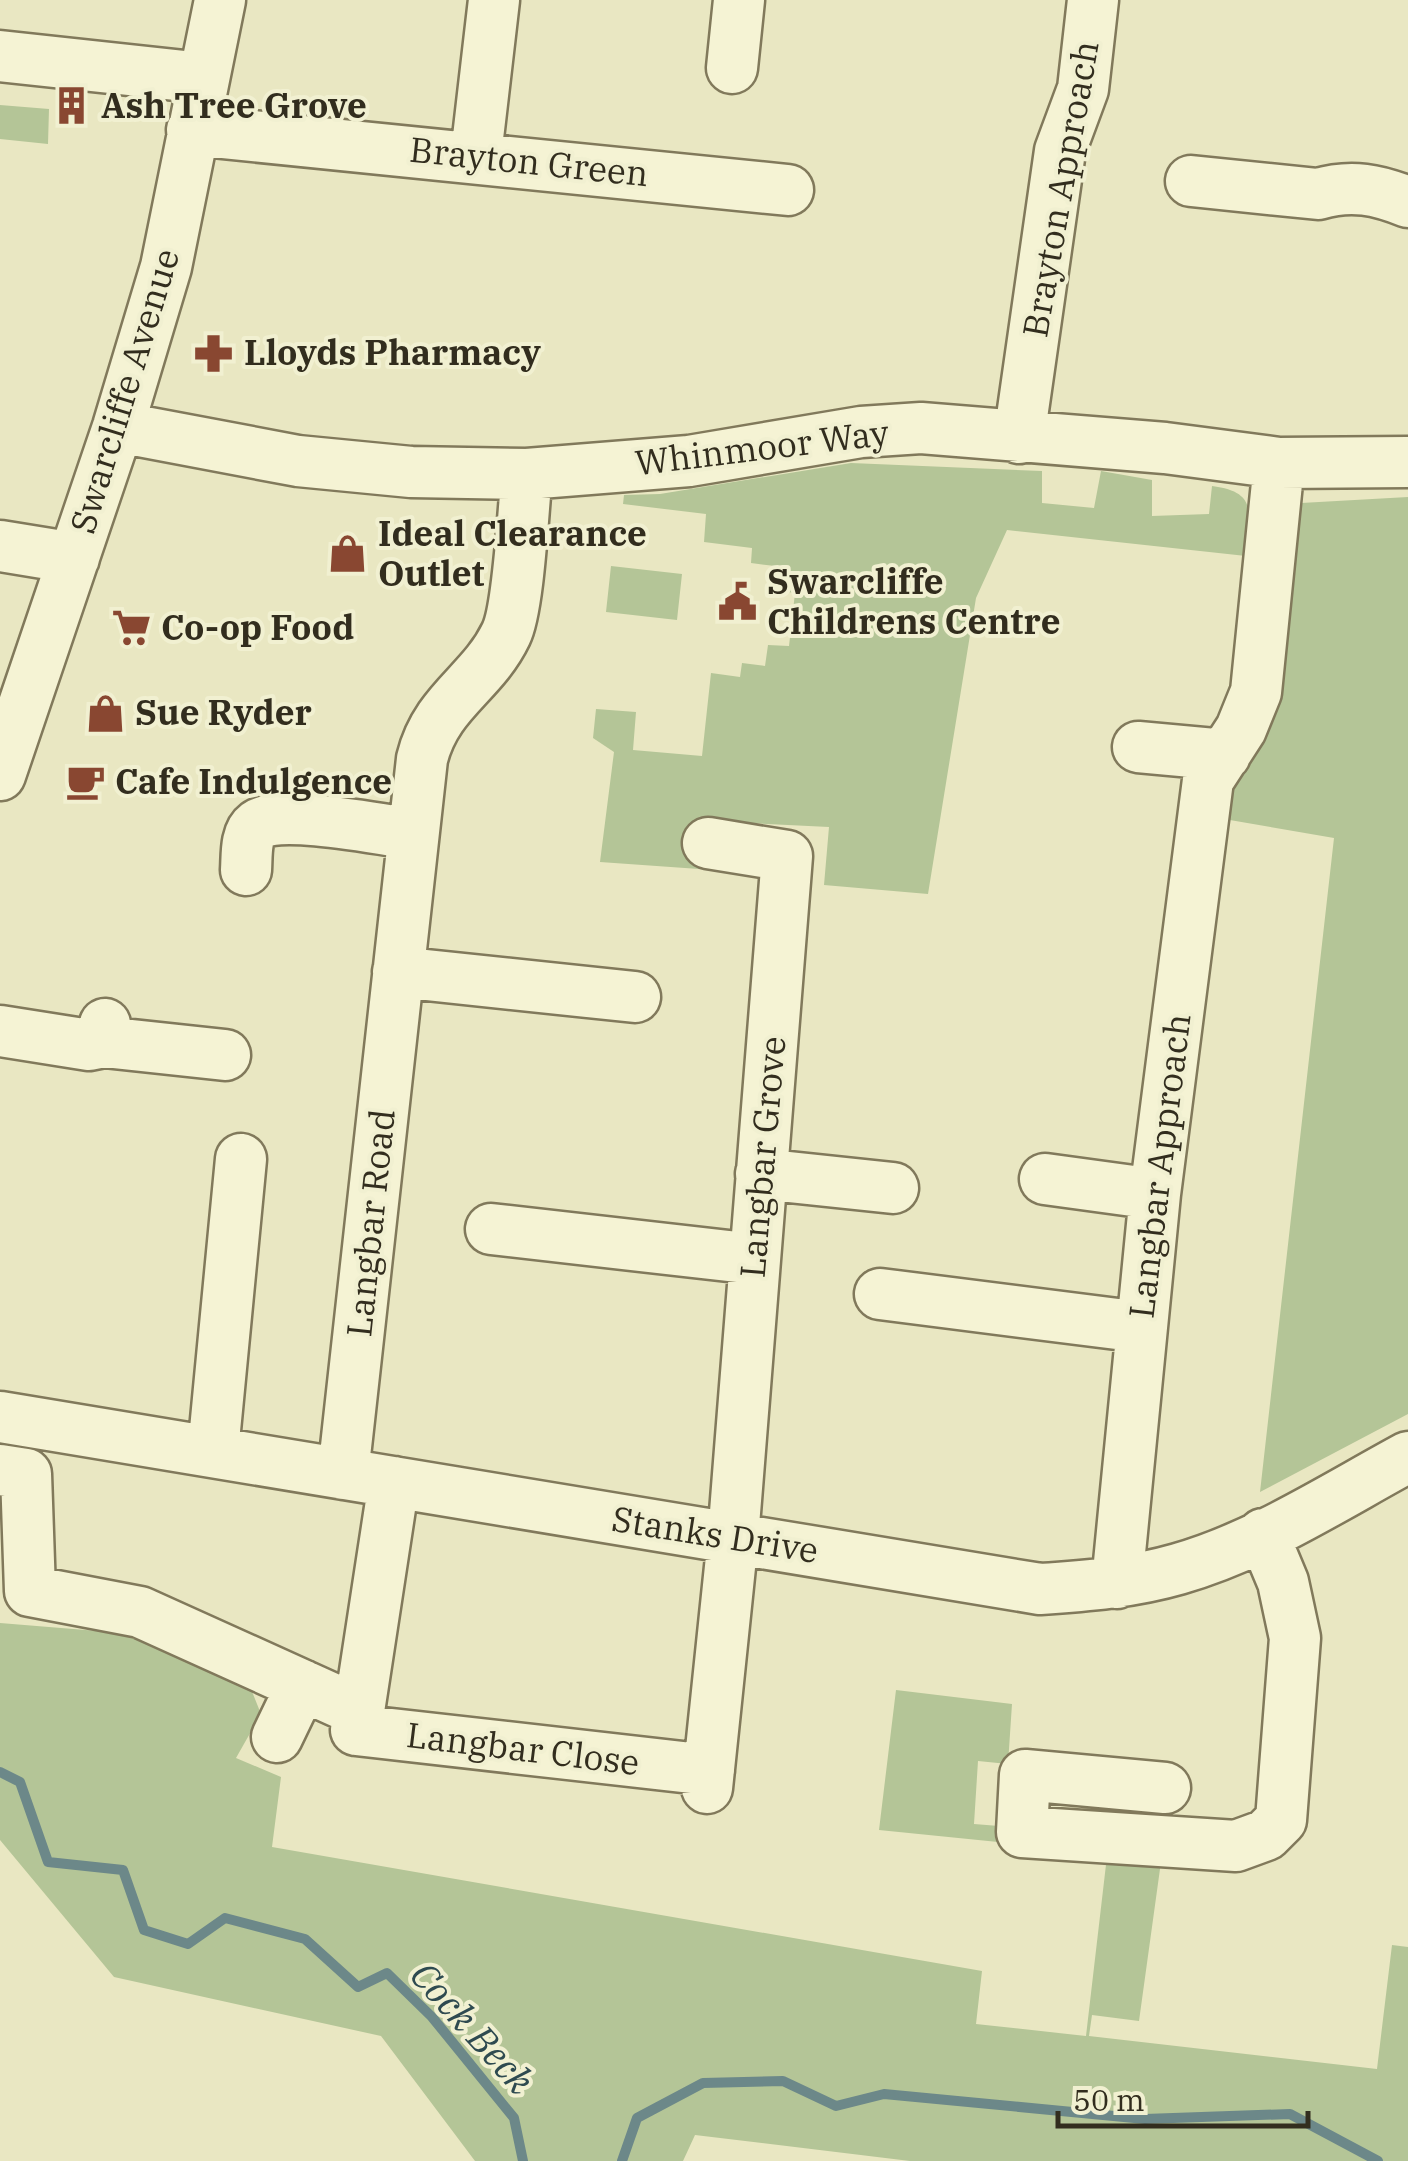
<svg xmlns="http://www.w3.org/2000/svg" width="1408" height="2161" viewBox="0 0 1408 2161" font-family="'IBM Plex Serif',serif">
  <style>
    .green { fill: #b4c597 }
    .lines { fill: none; stroke-linecap: round; stroke-linejoin: round }
    .stream { stroke: #6c8889; stroke-width: 10 }
    .minor-casing { stroke: #81795b; stroke-width: 55 }
    .minor { stroke: #f5f3d4; stroke-width: 50 }
    .labels { text-anchor: middle; stroke-width: 8; stroke-linejoin: round; paint-order: stroke }
    .poi-label { font-size: 35px; font-weight: bold; fill: #322d1e; stroke: #f1f0d1; text-anchor: start }
    .street-label { font-size: 35px; fill: #322d1e; stroke: #f1f0d1 }
    .water-label { font-size: 38px; font-style: italic; fill: #2e4a50; stroke: #f1f0d1 }
  </style>
  <rect width="100%" height="100%" fill="#e9e7c2"/>
  <path class="green" d="M0,105L49,109L48,144L0,139Z
    M851,463L1042,471V503L1094,508L1101,471L1152,480V516L1209,514L1212,486C1260,492 1249,515 1246,556L1007,530L976,598L928,894L824,885L829,827L709,821L699,869L600,862L614,752L593,738L596,709L636,712L633,750L702,756L711,673L740,677L742,663L765,666L768,645L789,646L795,593L772,590L775,566L751,563L752,548L704,542L706,514L623,504L624,495L660,494Z
    M1408,497V1414L1260,1492L1334,838L1224,819L1264,505Z
    M611,566L682,574L677,620L606,612Z
    M0,1623L110,1632L162,1645L251,1689L261,1714L236,1758L281,1777L272,1847L982,1971L976,2024L1086,2036L1109,1839L1164,1840L1139,2021L1092,2015L1089,2036L1377,2069L1392,1945L1408,1947V2161H910L695,2135L683,2161H475L381,2036L114,1977L0,1840Z
    M896,1690L1012,1704L1008,1764L978,1761L974,1824L999,1826L998,1842L879,1830Z"/>
  <g class="lines">
    <path class="stream" d="M0,1772L20,1782L48,1862L123,1870L144,1930L188,1944L225,1918L305,1939L358,1987L387,1973L432,2017L514,2118L523,2161
      M622,2161L637,2118L703,2083L783,2081L836,2106L884,2094L1145,2119L1290,2114L1378,2161"/>
    <defs>
      <path id="minor" d="M0,56L203,78
        M732,68L739,0
        M192,130L788,190
        M476,155L494,0
        M1191,181L1318,194C1352,184 1378,190 1408,202
        M118,427L298,461L411,472L527,474L689,461L861,432L921,428L1165,448L1279,463L1408,462
        M1019,438L1060,151L1083,89L1093,0
        M0,546L74,558
        M1138,747L1225,755
        M0,775L118,427L166,267L220,0
        M246,870C247,856 245,834 257,825C278,809 384,830 413,834
        M398,972L635,997
        M105,1024L104,1042L225,1055
        M0,1031L89,1045L104,1042
        M761,1174L893,1188
        M1045,1179L1155,1194
        M491,1229L755,1259
        M880,1294L1141,1327
        M0,1417L1040,1589C1087,1586 1133,1582 1178,1569C1259,1546 1334,1497 1408,1457
        M213,1451L241,1159
        M0,1470L26,1474L30,1591L140,1612L359,1711L394,1482
        M343,1474L422,759C436,701 482,684 506,634C519,608 523,508 527,474
        M1117,1583L1155,1194L1208,780L1241,729L1256,692L1279,463
        M359,1711L356,1730L709,1770
        M277,1737L302,1685
        M707,1788L733,1538L787,856L708,843
        M1165,1788L1025,1775L1022,1832L1236,1846L1266,1835L1281,1820L1295,1638L1283,1582L1263,1534"/>
    </defs>
    <use href="#minor" class="minor-casing"/>
    <use href="#minor" class="minor"/>
  </g>
  <defs>
    <symbol id="building-bare" viewBox="-9 -9 18 18"><path d="M-4-6H4V6H1V3H-1V6H-4ZM-2.5-4.3h1.7v1.8h-1.7ZM.8-4.3h1.7v1.8H.8ZM-2.5-1h1.7V.8h-1.7ZM.8-1h1.7V.8H.8Z" fill="#894731" stroke="#f1f0d1" stroke-width="2.5" paint-order="stroke"/></symbol>
    <symbol id="pharmacy-bare" viewBox="-9 -9 18 18"><path d="M-2-6h4v4h4v4h-4v4h-4v-4h-4v-4h4Z" fill="#894731" stroke="#f1f0d1" stroke-width="2.5" paint-order="stroke"/></symbol>
    <symbol id="shop-bare" viewBox="-9 -9 18 18"><path d="M-5-2.5h2.3a2.7 3.5 0 0 1 5.4 0H5L5.5 6h-11ZM-1.5-2.5h3a1.5 2.3 0 0 0-3 0Z" fill="#894731" stroke="#f1f0d1" stroke-width="2.5" paint-order="stroke"/></symbol>
    <symbol id="civic-bare" viewBox="-9 -9 18 18"><path d="M-.6-6.5H3V-4.5H.6V-3L4-1V1h2V6H-6V1h2V-1L-.6-3ZM-1.2 2.5V6h2.4V2.5Z" fill="#894731" stroke="#f1f0d1" stroke-width="2.5" paint-order="stroke"/></symbol>
    <symbol id="supermarket-bare" viewBox="-9 -9 18 18"><path d="M-6-5.5h2.5l.6 2H6L4.5 2H-2.5L-4.4-4H-6ZM-1.5 3.2a1.3 1.3 0 1 0 .1 0ZM3 3.2a1.3 1.3 0 1 0 .1 0Z" fill="#894731" stroke="#f1f0d1" stroke-width="2.5" paint-order="stroke"/></symbol>
    <symbol id="cafe-bare" viewBox="-9 -9 18 18"><path d="M-5.5-4.5H6V0H3Q3 3.5 0 3.5H-2.5Q-5.5 3.5-5.5 0ZM3-3.2v2h1.7v-2ZM-6 4.5H4V6H-6Z" fill="#894731" stroke="#f1f0d1" stroke-width="2.5" paint-order="stroke"/></symbol>
  </defs>
  <g fill-rule="evenodd">
    <use href="#building-bare" x="44" y="78" width="55" height="55"/>
    <use href="#pharmacy-bare" x="186" y="326" width="55" height="55"/>
    <use href="#shop-bare" x="320" y="526" width="55" height="55"/>
    <use href="#civic-bare" x="710" y="574" width="55" height="55"/>
    <use href="#supermarket-bare" x="104" y="600" width="55" height="55"/>
    <use href="#shop-bare" x="78" y="686" width="55" height="55"/>
    <use href="#cafe-bare" x="58" y="754" width="55" height="55"/>
  </g>
  <g class="labels">
    <g class="poi-label">
      <text x="101" y="118">Ash Tree Grove</text>
      <text x="244" y="365">Lloyds Pharmacy</text>
      <text x="378" y="546">Ideal Clearance<tspan x="378" dy="40">Outlet</tspan></text>
      <text x="767" y="594">Swarcliffe<tspan x="767" dy="40">Childrens Centre</tspan></text>
      <text x="161" y="640">Co-op Food</text>
      <text x="135" y="725">Sue Ryder</text>
      <text x="115" y="794">Cafe Indulgence</text>
    </g>
    <g class="street-label">
      <text transform="translate(529 162) rotate(6)" y="12">Brayton Green</text>
      <text transform="translate(1061 189) rotate(-80)" y="12">Brayton Approach</text>
      <text transform="translate(125 391) rotate(-73)" y="12">Swarcliffe Avenue</text>
      <text transform="translate(762 448) rotate(-7)" y="12">Whinmoor Way</text>
      <text transform="translate(763 1157) rotate(-85)" y="12">Langbar Grove</text>
      <text transform="translate(1160 1166) rotate(-83)" y="12">Langbar Approach</text>
      <text transform="translate(371 1223) rotate(-84)" y="12">Langbar Road</text>
      <text transform="translate(715 1535) rotate(9)" y="12">Stanks Drive</text>
      <text transform="translate(523 1749) rotate(7)" y="12">Langbar Close</text>
    </g>
    <g class="water-label">
      <text transform="translate(472 2028) rotate(48)" y="13">Cock Beck</text>
    </g>
  </g>
  <path d="M1058 2111v15h250v-15" fill="none" stroke="#322d1e" stroke-width="5"/>
  <text x="1073" y="2111" font-size="30" fill="#322d1e" stroke="#f1f0d1" stroke-width="8" paint-order="stroke">50 m</text>
</svg>
